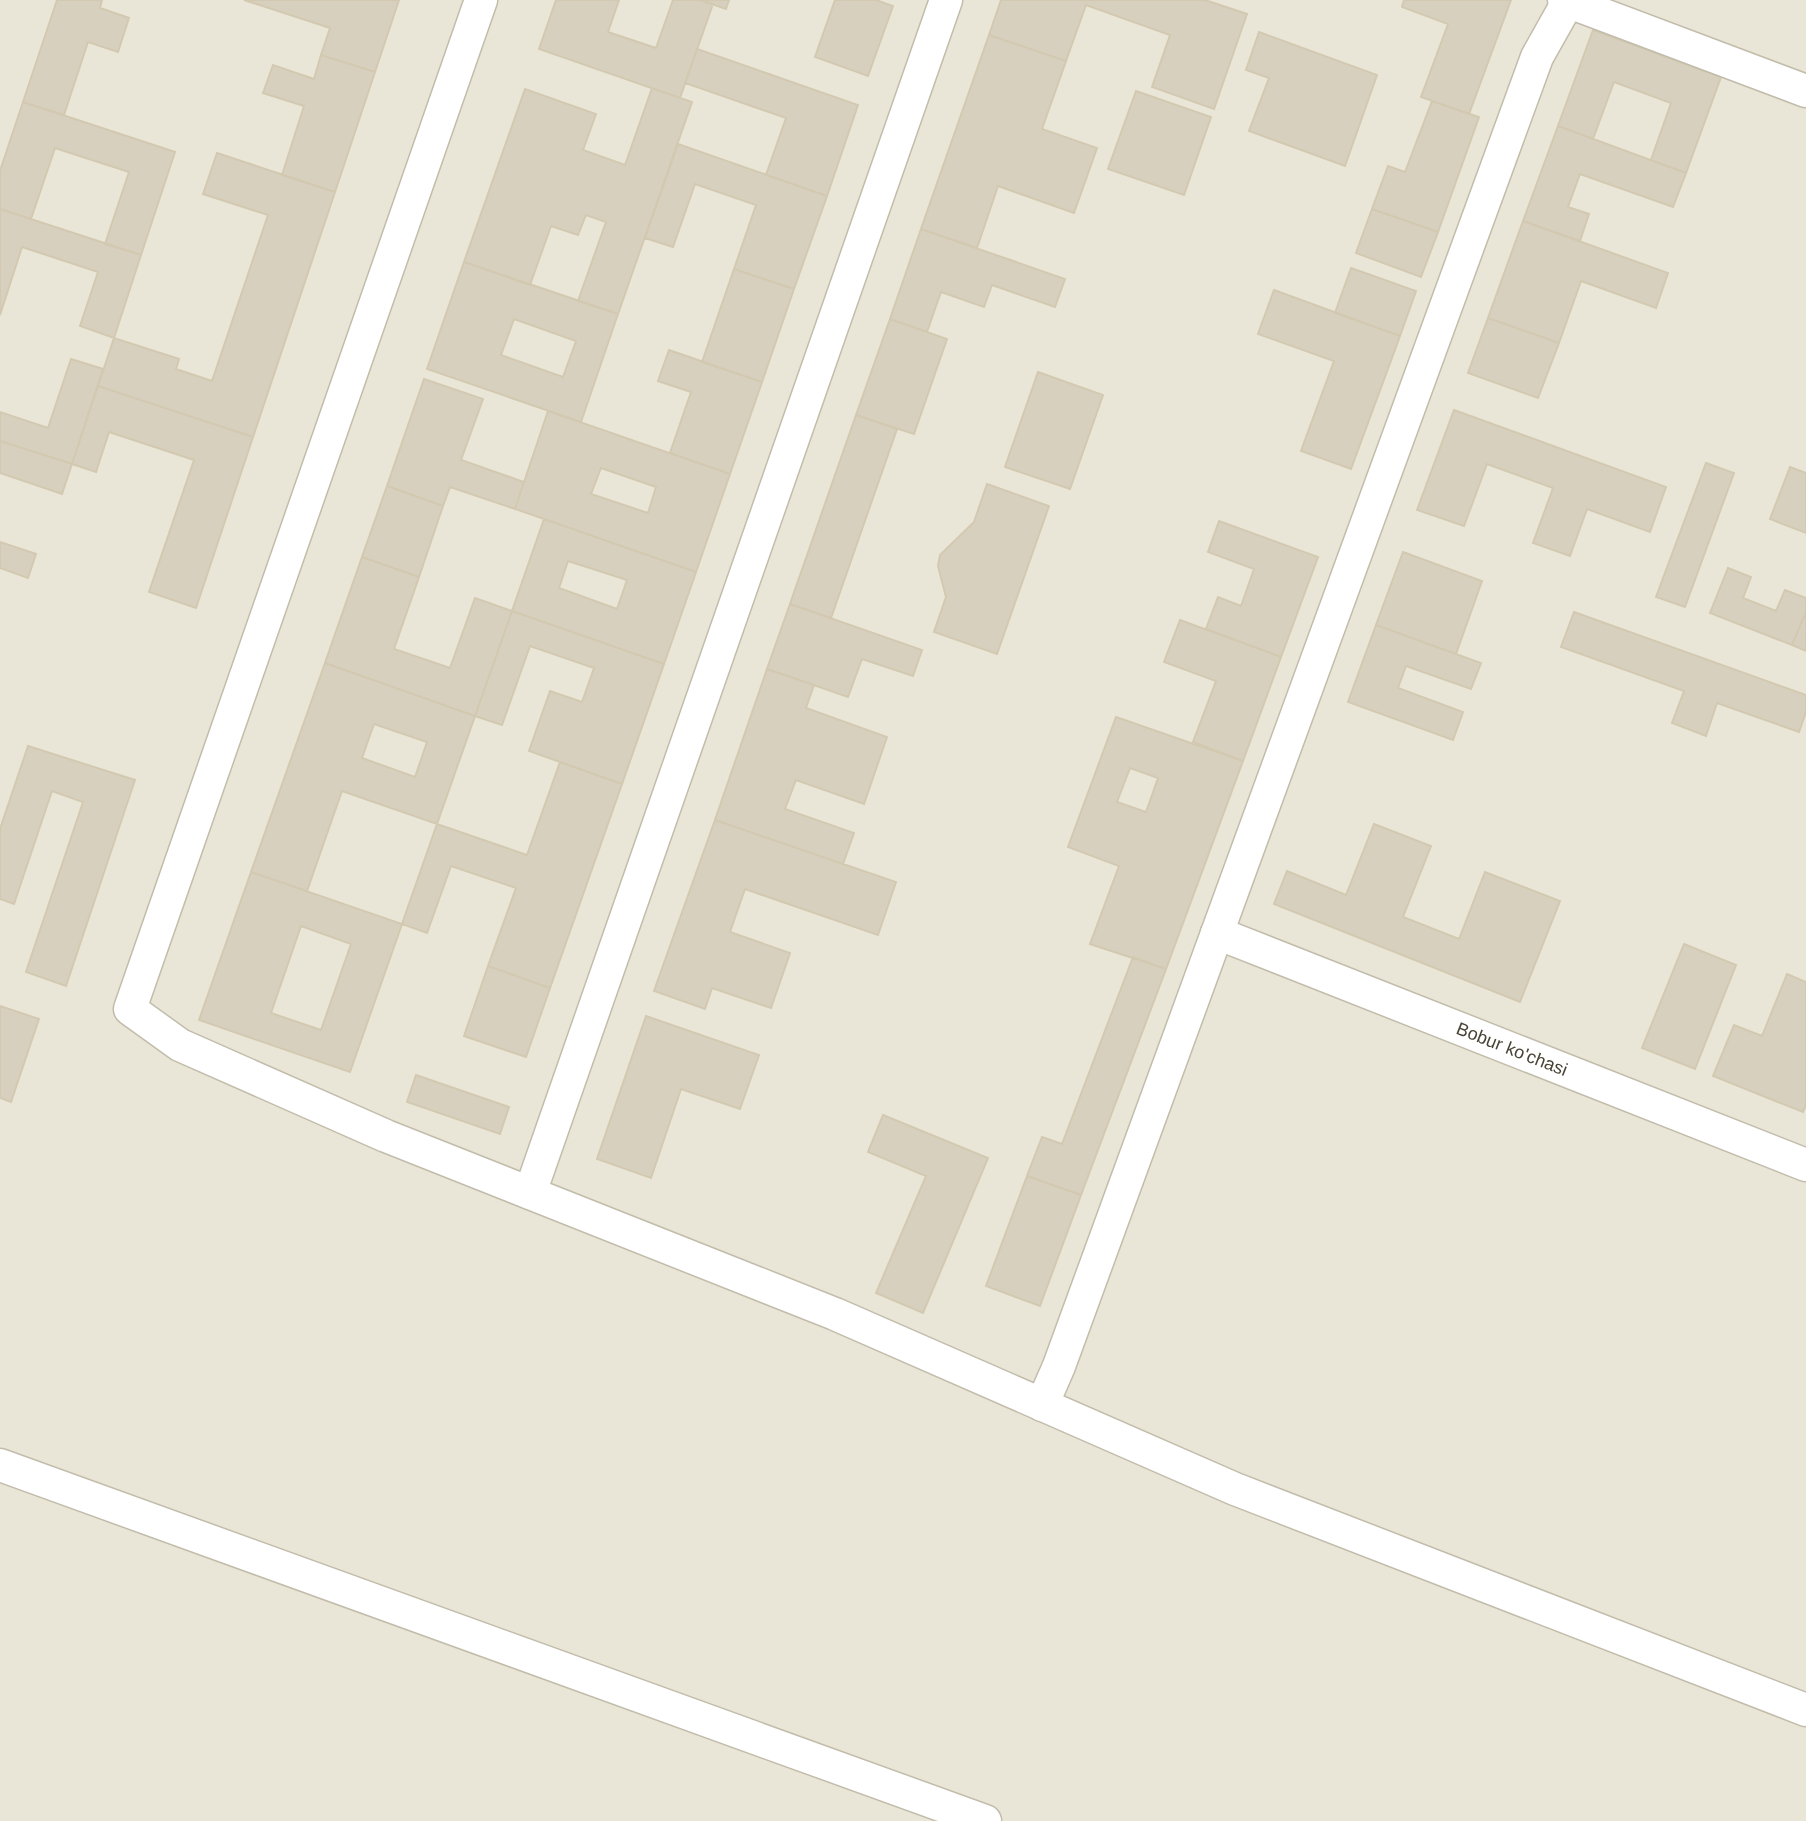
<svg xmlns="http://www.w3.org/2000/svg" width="1806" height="1821" viewBox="0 0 1806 1821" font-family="Arial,sans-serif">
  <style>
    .residential { fill: #eae6d7 }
    .building { fill: #d8d0be; stroke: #d3c9b1; stroke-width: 2; fill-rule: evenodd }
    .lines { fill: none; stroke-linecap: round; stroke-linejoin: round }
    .minor-casing { stroke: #c2bcab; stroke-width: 35 }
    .minor { stroke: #fff; stroke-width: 32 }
    .labels { text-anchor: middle; stroke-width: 7; stroke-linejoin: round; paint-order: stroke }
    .street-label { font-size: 18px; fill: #4a4437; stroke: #fff }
  </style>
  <rect width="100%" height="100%" fill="#f5f3e9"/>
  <path class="residential" d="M0,0H1806V1821H0Z"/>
  <path class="building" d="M57,0H102L100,8L129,18L118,52L88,42L64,115L23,102Z
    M244,0H399L375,72L321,55L330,28Z
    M556,0H619L608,32L656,48L673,0H700L713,4L680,98L539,49Z
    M700,0H729L726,9Z
    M835,0H876L893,6L868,76L815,57Z
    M1001,0H1205L1247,14L1214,109L1152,87L1170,35L1086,5L1066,61L989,35Z
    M1404,0H1511L1469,114L1421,97L1448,24L1402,7Z
    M1593,30L1721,77L1686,173L1651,160L1671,103L1614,82L1593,139L1558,126Z
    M1259,32L1377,75L1345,166L1249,131L1269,78L1246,70Z
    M989,35L1066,61L1042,129L1097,148L1074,213L998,186L977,248L921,229Z
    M697,49L858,105L827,196L766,175L786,118L685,83Z
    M321,55L375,72L335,192L282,175L304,106L263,93L273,65L314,79Z
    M652,88L692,102L618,314L578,301L606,222L586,215L578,235L551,226L530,285L464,262L525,89L596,114L583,150L625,165Z
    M1136,91L1211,117L1184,195L1108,169Z
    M1432,101L1479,117L1438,232L1372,209L1388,166L1405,172Z
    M23,102L175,152L141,255L105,244L129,172L55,148L31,219L0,209V171Z
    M1558,126L1686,173L1673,207L1580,174L1568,207L1589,214L1580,241L1523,221Z
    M678,144L827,196L794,289L734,269L756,205L695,184L673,247L645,238Z
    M217,153L335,192L253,437L98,386L114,338L179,359L176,369L212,381L268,215L203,194Z
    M0,209L141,255L114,338L80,326L98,272L22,247L0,315Z
    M1372,209L1438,232L1421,277L1356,253Z
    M1523,221L1668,273L1656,308L1581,281L1559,343L1488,318Z
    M921,229L1065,279L1055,307L992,285L984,307L941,292L927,332L890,319Z
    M464,262L618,314L581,422L427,369ZM514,319L576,341L563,377L501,355Z
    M1351,268L1416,291L1400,336L1335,313Z
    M734,269L794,289L762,382L702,362Z
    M1274,290L1400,336L1351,469L1301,451L1334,361L1258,334Z
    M1488,318L1559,343L1538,398L1468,373Z
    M890,319L947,339L914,434L856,415Z
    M669,350L762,382L730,474L670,453L691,392L658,381Z
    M71,359L103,369L72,464L0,441V412L48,428Z
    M1038,372L1103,395L1070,489L1005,467Z
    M424,379L483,399L461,460L524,482L515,509L450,487L443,506L387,486Z
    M98,386L253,437L196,608L149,592L194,460L109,432L96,472L72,464Z
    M1454,410L1666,487L1650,532L1587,509L1570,556L1533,543L1553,488L1487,464L1464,526L1417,510Z
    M548,411L730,474L696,572L515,509ZM601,468L656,487L648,513L591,494Z
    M856,415L897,429L831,618L790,604Z
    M0,441L72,464L62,494L0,473Z
    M1706,463L1734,473L1685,607L1656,597Z
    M1790,467L1806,473V533L1770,519Z
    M987,484L1049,506L997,654L934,632L946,597L938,566L940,555L974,522Z
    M387,486L443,506L419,577L362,557Z
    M544,519L696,572L664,664L512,611ZM568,561L627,580L617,609L559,588Z
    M1219,521L1318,557L1281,657L1206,629L1218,597L1241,606L1254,569L1208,552Z
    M0,542L36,554L28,578L0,568Z
    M1403,552L1482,581L1456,654L1376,625Z
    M362,557L419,577L394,649L450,668L475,598L512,611L475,716L325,663Z
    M1728,568L1751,577L1743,598L1776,611L1785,590L1806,598V612L1792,645L1710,613Z
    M790,604L922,650L913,676L862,659L848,697L767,669Z
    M512,611L664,664L622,784L529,751L550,691L582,702L594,668L530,646L502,725L475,716Z
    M1574,612L1806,695V712L1799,732L1717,703L1706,736L1672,723L1684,691L1561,647Z
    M1806,612V651L1792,645Z
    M1180,620L1281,657L1243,761L1193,742L1216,681L1164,662Z
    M1376,625L1481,663L1471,689L1406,666L1398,688L1463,712L1453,740L1348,702Z
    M325,663L475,716L437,824L342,791L307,891L251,872ZM374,724L427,742L415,777L362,758Z
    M767,669L814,685L806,708L887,737L864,804L796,780L785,809L854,833L843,864L715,820Z
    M1116,717L1243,761L1166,969L1090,944L1119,866L1068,847ZM1130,768L1158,778L1146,812L1117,802Z
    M28,746L135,780L66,986L26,972L83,802L52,791L14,904L0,899V829Z
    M560,762L622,784L550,988L488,966L516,888L451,866L427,933L402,924L437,824L527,855Z
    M715,820L896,882L878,935L745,889L730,932L790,953L771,1008L712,988L705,1009L654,991Z
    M1374,824L1431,846L1403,917L1459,939L1485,872L1560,901L1520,1002L1274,904L1287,871L1346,895Z
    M251,872L402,924L350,1072L199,1020ZM301,926L351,944L321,1030L271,1013Z
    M1684,944L1736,965L1695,1069L1642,1048Z
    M1133,957L1166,969L1081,1195L1027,1176L1042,1137L1062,1144Z
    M488,966L550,988L526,1057L464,1036Z
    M1787,974L1806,982V1105L1803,1112L1713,1076L1734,1025L1762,1036Z
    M0,1006L39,1019L11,1102L0,1098Z
    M646,1016L759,1055L740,1109L681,1089L651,1178L597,1159Z
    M416,1075L509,1107L500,1134L407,1102Z
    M883,1115L988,1158L923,1313L876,1293L926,1176L868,1152Z
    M1027,1176L1081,1195L1040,1306L986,1286Z"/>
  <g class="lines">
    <defs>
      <g id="minor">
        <path d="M481,0L130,1009L180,1045L386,1136L835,1314L1235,1489L1806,1710"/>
        <path d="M1564,0L1806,91"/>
        <path id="s1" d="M1217,933L1806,1165"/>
        <path d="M530,1193L946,0"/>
        <path d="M1042,1405L1059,1366L1537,57L1569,0"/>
        <path d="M0,1465L985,1821"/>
      </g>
    </defs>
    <use href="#minor" class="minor-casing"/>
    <use href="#minor" class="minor"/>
  </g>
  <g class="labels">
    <g class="street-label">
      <text dy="6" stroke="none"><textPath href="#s1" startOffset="317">Bobur ko'chasi</textPath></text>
    </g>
  </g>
</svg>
